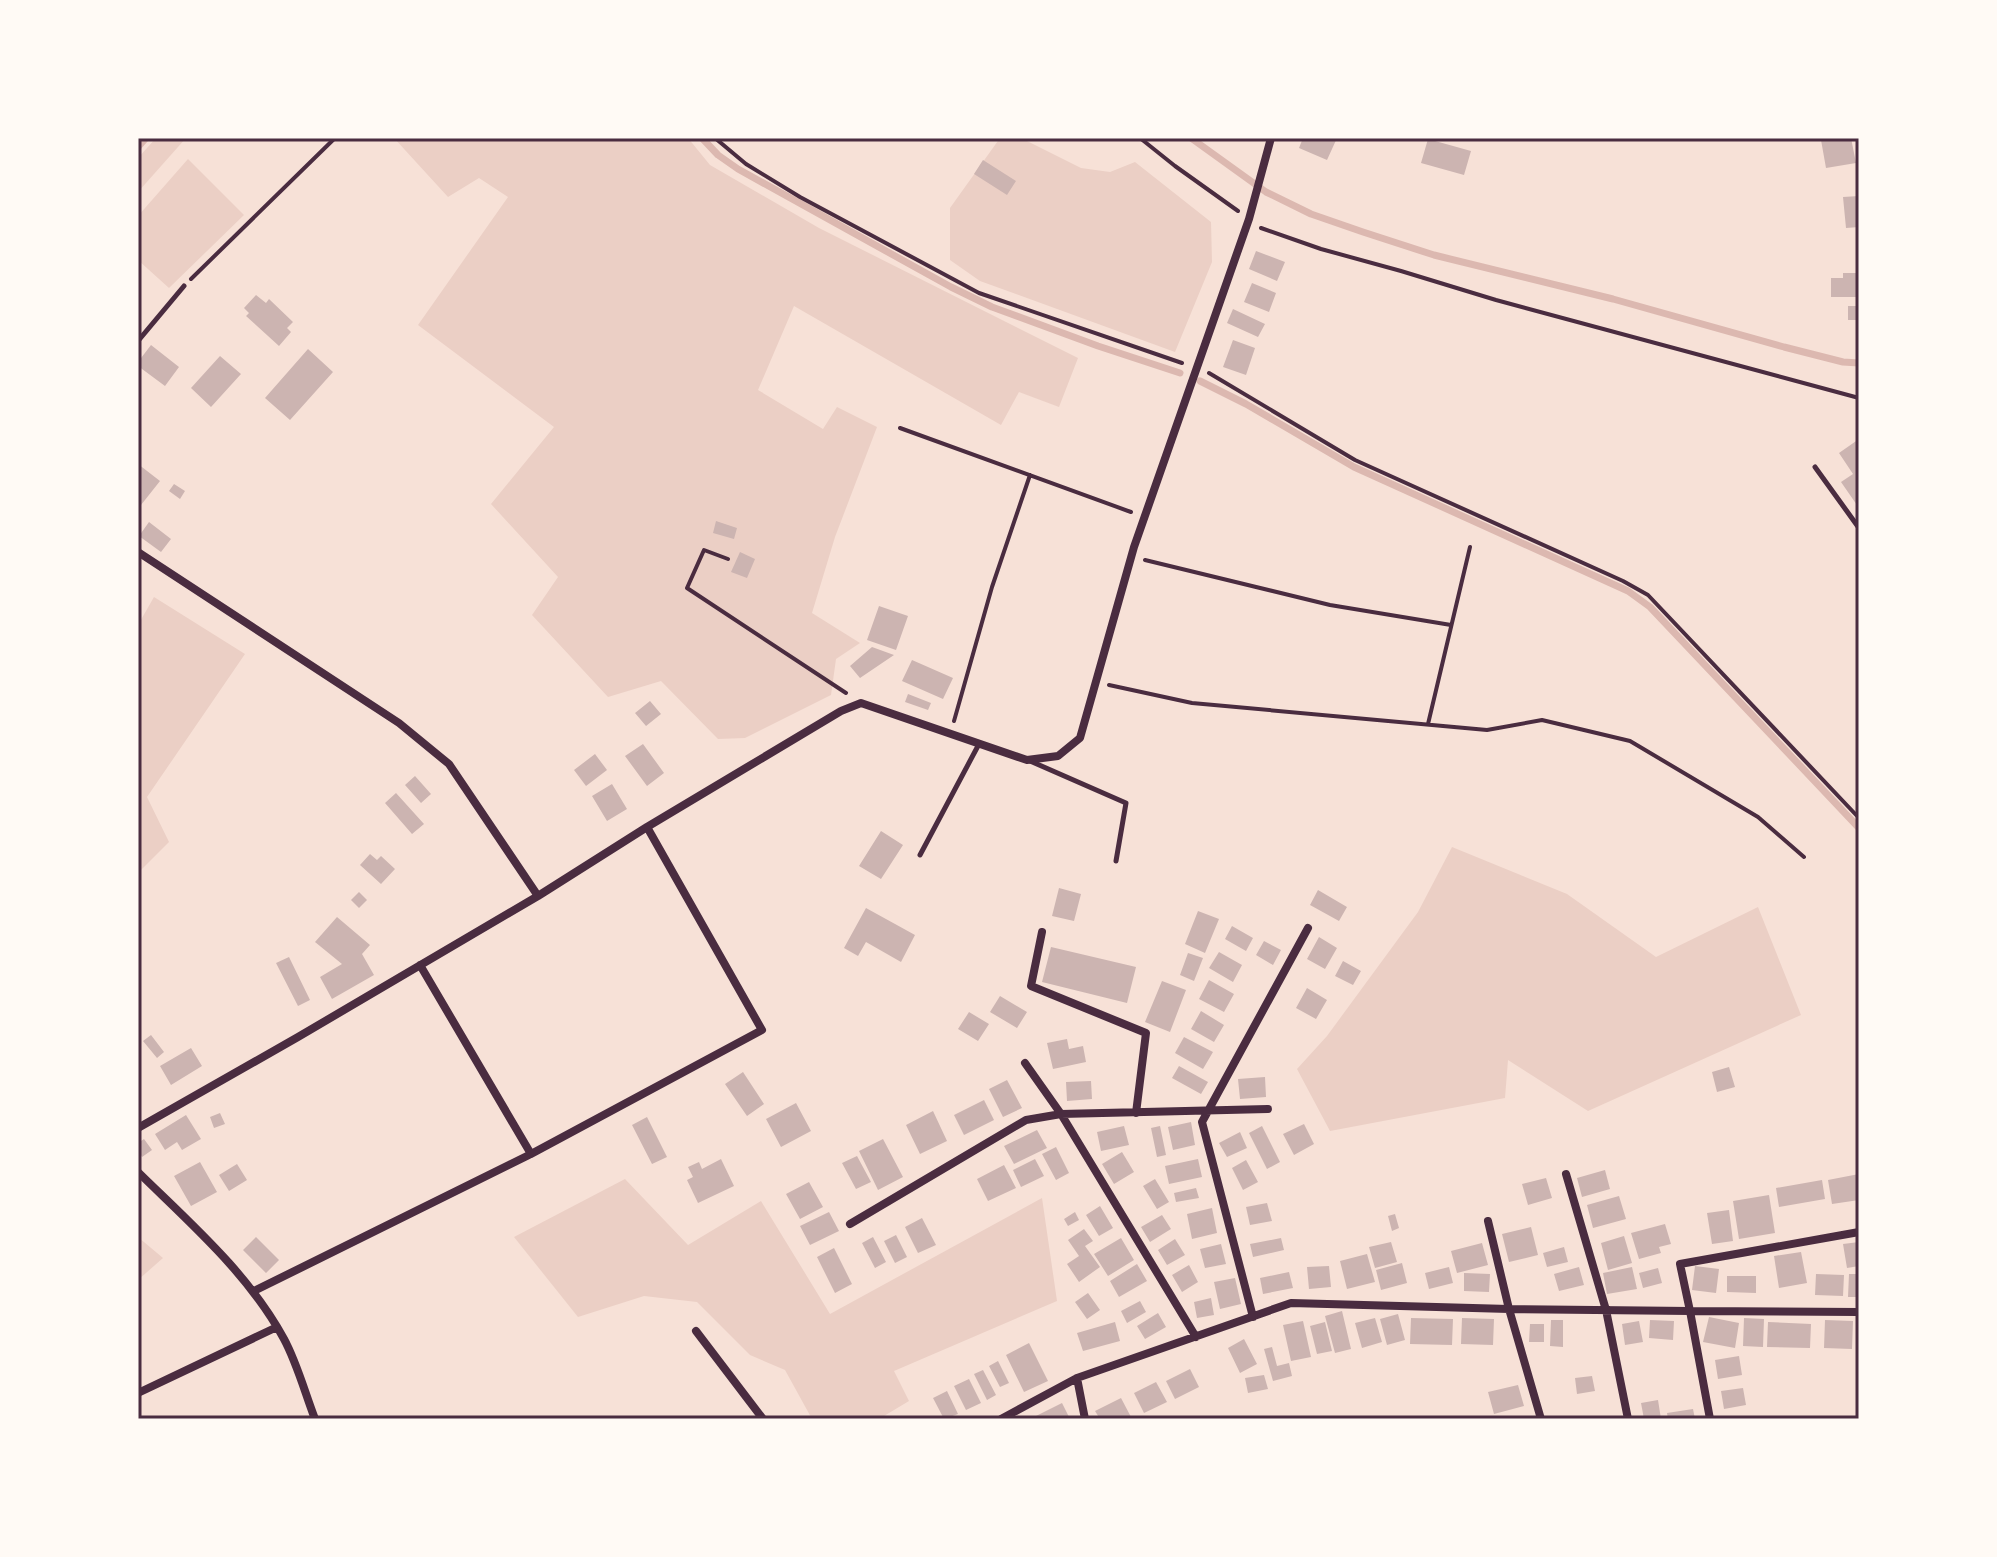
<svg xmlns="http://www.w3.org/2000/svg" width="1997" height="1557" viewBox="0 0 1997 1557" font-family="'Fira Sans',sans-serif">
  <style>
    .green { fill: #ebcfc5 }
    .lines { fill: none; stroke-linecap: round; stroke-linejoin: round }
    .stream { stroke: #dcb8b0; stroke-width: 7 }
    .building { fill: #ccb4b1 }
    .path { stroke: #4a2c40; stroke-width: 4 }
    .service { stroke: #4a2c40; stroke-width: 5 }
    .minor { stroke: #4a2c40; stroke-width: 8 }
    .neatline { fill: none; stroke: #4a2c40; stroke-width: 3 }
  </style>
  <rect width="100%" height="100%" fill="#f7e1d7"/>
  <path class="green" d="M156,138H186L138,192V158Z
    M394,138H688L710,165L819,228L1078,358L1059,407L1019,392L1001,425L794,306L758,390L823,429L837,407L877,427L835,537L812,613L860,643L836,659L831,695L745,738L718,739L661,681L608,697L532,615L558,577L491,504L554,427L418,325L508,197L479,178L448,197Z
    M1000,138H1021L1081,168L1110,172L1135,162L1211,222L1212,262L1175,352L980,281L950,260V208Z
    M188,159L244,215L169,288L138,260V216Z
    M154,597L245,654L147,797L169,842L138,873V625Z
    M1452,847L1567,894L1656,957L1758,907L1801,1015L1588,1111L1508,1060L1505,1098L1330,1131L1297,1069L1327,1036L1418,912Z
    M625,1179L688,1245L761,1201L830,1314L1042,1198L1057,1301L894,1371L909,1401L879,1419H812L785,1370L750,1355L697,1302L644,1296L578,1317L514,1237Z
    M138,1237L163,1258L138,1280Z"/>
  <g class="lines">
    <path class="stream" d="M702,138L718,155L738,169L951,287L992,307L1098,346L1180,373
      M1191,138L1266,192L1311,214L1363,232L1434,255L1613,299L1784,347L1843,362L1859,363
      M138,147L146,138
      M1200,381L1246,404L1354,467L1628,591L1650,607L1859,828"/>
  </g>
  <path class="building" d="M1303,138H1337L1327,160L1299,148Z
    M1835,138H1851L1856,163L1826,168L1821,140Z
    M1428,139L1471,151L1464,175L1421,163Z
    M983,160L1016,181L1007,195L974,174Z
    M1859,196V227L1846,228L1843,197Z
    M1256,251L1285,262L1277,281L1249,269Z
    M1843,273H1859V297H1831V278H1843Z
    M1252,283L1276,293L1269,312L1244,302Z
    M256,295L266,303L269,299L293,322L287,328L291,332L279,346L246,316L249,313L244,308Z
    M1848,306H1859V320H1848Z
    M1233,309L1265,324L1258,337L1227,323Z
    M1233,340L1255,348L1246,375L1223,367Z
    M151,345L179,367L165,386L138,366V362Z
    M308,349L333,372L290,420L265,398Z
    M220,356L241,374L211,407L191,388Z
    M1859,439V508L1841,482L1853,474L1839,453Z
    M138,464L160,481L141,505L138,503Z
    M174,484L185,491L180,499L169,491Z
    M716,521L737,528L734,539L713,533Z
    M149,522L171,539L161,552L139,536Z
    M740,552L755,559L747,578L731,572Z
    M879,606L908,616L896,650L867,640Z
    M872,647L894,655L860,678L850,666Z
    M912,660L953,678L943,699L902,681Z
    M908,694L931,703L928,710L905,702Z
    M650,701L661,714L646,726L635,713Z
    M643,744L664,773L647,786L625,756Z
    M595,754L607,770L586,786L574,770Z
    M415,776L431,794L421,803L405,785Z
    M612,784L627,809L607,821L592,796Z
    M396,793L424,824L412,834L385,803Z
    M881,831L903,845L881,879L859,866Z
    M370,854L377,860L381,856L395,869L381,884L360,865Z
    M1059,888L1081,894L1074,921L1052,916Z
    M1318,890L1347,907L1339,921L1310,905Z
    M359,892L367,900L359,908L351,900Z
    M866,908L915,935L901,962L866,942L858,956L844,948Z
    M1198,911L1219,919L1205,953L1185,944Z
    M337,917L370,945L362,954L374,975L332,999L320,977L342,964L315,942Z
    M1232,926L1253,938L1246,951L1225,939Z
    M1319,937L1337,948L1325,969L1307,959Z
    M1264,941L1281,950L1273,965L1256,955Z
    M1051,947L1136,967L1127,1003L1042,982Z
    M1219,952L1242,965L1233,982L1209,968Z
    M1188,953L1203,958L1194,981L1180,975Z
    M289,957L310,1000L298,1006L276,963Z
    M1343,961L1361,971L1353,985L1335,976Z
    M1209,980L1234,994L1224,1012L1199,999Z
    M1162,981L1186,990L1170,1032L1145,1022Z
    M1307,988L1327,1000L1316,1019L1296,1008Z
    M1000,996L1027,1012L1017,1028L990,1012Z
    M1201,1011L1224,1025L1214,1042L1191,1029Z
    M969,1012L989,1024L978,1041L958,1029Z
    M151,1035L164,1052L157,1058L143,1041Z
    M1184,1037L1213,1052L1203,1069L1175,1053Z
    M1067,1039L1069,1049L1083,1046L1086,1062L1053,1069L1047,1043Z
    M191,1048L202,1066L171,1085L160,1066Z
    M1179,1066L1208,1082L1201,1094L1172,1078Z
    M1729,1067L1735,1087L1717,1092L1712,1072Z
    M743,1072L764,1104L747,1116L725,1084Z
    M1265,1077L1266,1097L1240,1099L1238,1079Z
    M1007,1080L1022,1108L1003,1117L989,1089Z
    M1091,1081L1092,1099L1067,1101L1066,1082Z
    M984,1100L994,1120L964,1135L954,1115Z
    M796,1103L811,1131L781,1147L766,1119Z
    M933,1111L947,1141L920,1154L906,1125Z
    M220,1113L225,1124L214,1128L210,1117Z
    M186,1115L201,1139L182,1150L177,1142L165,1150L155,1134Z
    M647,1117L667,1157L652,1164L632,1125Z
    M1191,1122L1195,1145L1173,1150L1168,1127Z
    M1304,1124L1314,1144L1294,1155L1283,1134Z
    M1124,1126L1129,1145L1101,1151L1097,1132Z
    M1160,1126L1166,1155L1157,1157L1151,1128Z
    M1262,1126L1280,1162L1267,1169L1249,1133Z
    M1037,1130L1047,1148L1014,1164L1004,1146Z
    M1240,1132L1247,1148L1227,1157L1219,1143Z
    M144,1139L152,1150L142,1157L138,1150V1143Z
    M883,1139L903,1177L878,1190L859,1151Z
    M1056,1147L1069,1173L1056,1180L1042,1154Z
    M1122,1152L1134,1172L1114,1184L1102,1164Z
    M857,1156L871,1182L856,1189L842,1163Z
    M721,1159L734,1186L698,1203L687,1180L693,1177L688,1167L699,1162L702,1169Z
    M1035,1159L1044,1176L1021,1187L1013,1170Z
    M1198,1159L1202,1177L1169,1184L1165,1166Z
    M1246,1160L1258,1182L1243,1190L1232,1168Z
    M200,1162L217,1192L191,1206L174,1176Z
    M237,1164L247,1180L229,1191L219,1175Z
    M1004,1165L1016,1188L988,1201L977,1179Z
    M1605,1170L1610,1189L1582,1197L1577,1178Z
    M1859,1174V1200L1832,1204L1828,1180Z
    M1546,1178L1552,1198L1528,1205L1522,1184Z
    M1155,1179L1169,1202L1157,1209L1143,1186Z
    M1822,1180L1825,1199L1779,1207L1776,1188Z
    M809,1182L823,1207L800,1219L786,1194Z
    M1196,1188L1199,1198L1176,1202L1174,1193Z
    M1769,1195L1775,1233L1739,1239L1733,1201Z
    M1619,1196L1626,1219L1593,1228L1587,1205Z
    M1267,1203L1272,1221L1250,1225L1246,1207Z
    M1100,1206L1113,1228L1099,1236L1086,1215Z
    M1212,1208L1217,1233L1192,1239L1187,1214Z
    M1729,1210L1733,1241L1712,1244L1707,1213Z
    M829,1212L839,1231L810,1245L800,1226Z
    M1075,1212L1079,1220L1068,1226L1064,1219Z
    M1395,1214L1399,1228L1392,1231L1388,1216Z
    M1162,1215L1171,1229L1150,1242L1141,1227Z
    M922,1218L936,1245L918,1253L905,1227Z
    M1665,1224L1671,1244L1659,1247L1661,1253L1639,1259L1631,1233Z
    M1531,1227L1538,1255L1509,1262L1502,1234Z
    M1084,1229L1093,1241L1085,1246L1100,1267L1079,1282L1067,1264L1079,1256L1068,1240Z
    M896,1235L907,1257L895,1263L884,1241Z
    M1624,1236L1632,1263L1608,1270L1601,1243Z
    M256,1237L279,1260L266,1273L243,1250Z
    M873,1237L886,1262L875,1268L862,1243Z
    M1121,1238L1134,1260L1108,1276L1094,1254Z
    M1281,1238L1284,1250L1253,1257L1250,1244Z
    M1175,1239L1185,1255L1167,1265L1158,1250Z
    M1391,1242L1397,1262L1375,1268L1369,1247Z
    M1859,1242V1266L1847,1268L1843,1244Z
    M1482,1243L1488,1265L1457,1273L1451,1251Z
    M1221,1244L1226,1264L1205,1268L1200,1249Z
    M1564,1247L1568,1262L1547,1267L1543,1253Z
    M834,1248L852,1284L835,1293L817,1257Z
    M1801,1252L1807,1283L1779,1288L1774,1256Z
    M1367,1254L1375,1282L1347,1289L1340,1261Z
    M1402,1263L1407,1283L1381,1290L1376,1270Z
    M1137,1264L1147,1281L1119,1297L1110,1281Z
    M1189,1265L1198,1282L1182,1292L1172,1275Z
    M1329,1266L1331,1287L1309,1289L1307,1267Z
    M1695,1266L1719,1269L1716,1293L1692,1290Z
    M1449,1267L1453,1283L1429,1289L1425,1273Z
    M1579,1267L1584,1285L1559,1291L1554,1274Z
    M1632,1267L1637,1289L1607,1294L1603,1273Z
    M1658,1268L1662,1283L1643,1288L1639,1273Z
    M1289,1272L1293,1288L1263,1294L1260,1278Z
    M1464,1273L1490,1274L1489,1292L1464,1291Z
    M1816,1274L1844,1275L1843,1296L1815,1295Z
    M1849,1274H1859V1297H1848Z
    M1727,1276H1756V1293L1727,1292Z
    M1235,1278L1241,1304L1220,1309L1214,1282Z
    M1088,1293L1100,1310L1087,1319L1075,1302Z
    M1211,1298L1214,1315L1197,1318L1194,1302Z
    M1140,1301L1146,1312L1127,1323L1121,1311Z
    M1342,1311L1351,1349L1335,1353L1325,1316Z
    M1158,1313L1166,1327L1145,1339L1137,1326Z
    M1398,1314L1405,1340L1387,1345L1380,1319Z
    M1709,1317L1739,1323L1735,1348L1703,1342Z
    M1375,1318L1382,1342L1362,1348L1355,1323Z
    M1411,1318L1453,1319L1452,1345L1410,1344Z
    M1462,1318L1494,1319L1493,1345L1461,1344Z
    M1744,1318L1764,1319L1763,1347L1743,1346Z
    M1551,1320H1563V1347L1550,1346Z
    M1650,1320L1674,1321L1673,1340L1649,1338Z
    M1825,1320L1853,1321L1852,1349L1824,1348Z
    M1303,1321L1311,1357L1291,1361L1283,1325Z
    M1639,1321L1643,1342L1625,1345L1622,1324Z
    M1115,1322L1120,1341L1083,1351L1077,1333Z
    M1325,1322L1332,1351L1317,1354L1310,1326Z
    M1768,1322L1811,1324L1810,1348L1767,1347Z
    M1530,1324H1544V1342H1529Z
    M1244,1339L1257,1364L1240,1373L1228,1348Z
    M1029,1343L1048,1381L1024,1392L1006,1355Z
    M1272,1347L1277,1366L1289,1363L1292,1376L1273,1381L1264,1349Z
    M1739,1356L1742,1375L1718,1379L1715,1360Z
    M998,1361L1009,1383L1000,1387L989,1366Z
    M1190,1369L1199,1387L1175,1399L1166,1381Z
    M983,1370L996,1395L987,1400L974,1374Z
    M1264,1375L1268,1389L1248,1393L1245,1378Z
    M1592,1376L1595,1391L1577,1394L1575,1378Z
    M969,1379L981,1403L966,1410L954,1386Z
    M1156,1382L1167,1402L1144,1413L1134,1393Z
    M1518,1385L1524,1406L1494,1414L1488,1392Z
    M1743,1388L1746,1405L1724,1409L1721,1391Z
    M947,1391L958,1414L944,1419L933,1398Z
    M1121,1398L1131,1417L1126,1419H1100L1095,1411Z
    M1658,1400L1661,1419H1644L1641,1403Z
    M1062,1403L1070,1419H1030Z
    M1693,1409L1695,1419H1668L1667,1413Z"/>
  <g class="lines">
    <path class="path" d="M715,138L746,164L800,197L979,293L1182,363
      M1140,138L1175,166L1238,211
      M1261,228L1321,249L1401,271L1496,300L1859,398
      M191,279L335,138
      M1209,373L1355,460L1623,581L1648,595L1859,818
      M900,428L1131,512
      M728,559L704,550L687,588L846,693
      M1145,560L1330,605L1451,625
      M1109,685L1192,703L1487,730L1542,720L1630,741L1758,817L1804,857
      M954,721L992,587L1030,475
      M1428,724L1470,547"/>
    <path class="service" d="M138,341L184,286
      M1815,467L1859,528
      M1030,761L1126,803L1116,861
      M920,855L979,744"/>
    <path class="minor" d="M138,552L399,723L449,764L538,896
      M1042,932L1031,986L1146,1033L1136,1113
      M420,965L531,1154
      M1025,1063L1061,1114L1196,1337
      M138,1128L298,1037L538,896L647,827L841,711L861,703L1027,760L1058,756L1080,738L1134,547L1249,219L1271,138
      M138,1172C191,1224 248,1273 284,1339C297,1363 305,1393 315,1419
      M1566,1174L1606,1310L1628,1419
      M1488,1221L1509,1309L1541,1419
      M850,1224L1026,1120L1061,1114L1268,1109
      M1859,1232L1680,1264L1690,1311L1859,1312
      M254,1291L531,1154L762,1030L647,827
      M1253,1317L1202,1122L1308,928
      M696,1331L763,1419
      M1077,1378L1085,1419
      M138,1393L277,1327
      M1001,1419L1077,1378L1291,1303L1509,1309L1690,1311L1710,1419"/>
  </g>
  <rect width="1997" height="1557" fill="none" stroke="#fffaf5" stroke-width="280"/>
  <rect x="140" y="140" width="1717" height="1277" class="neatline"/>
</svg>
